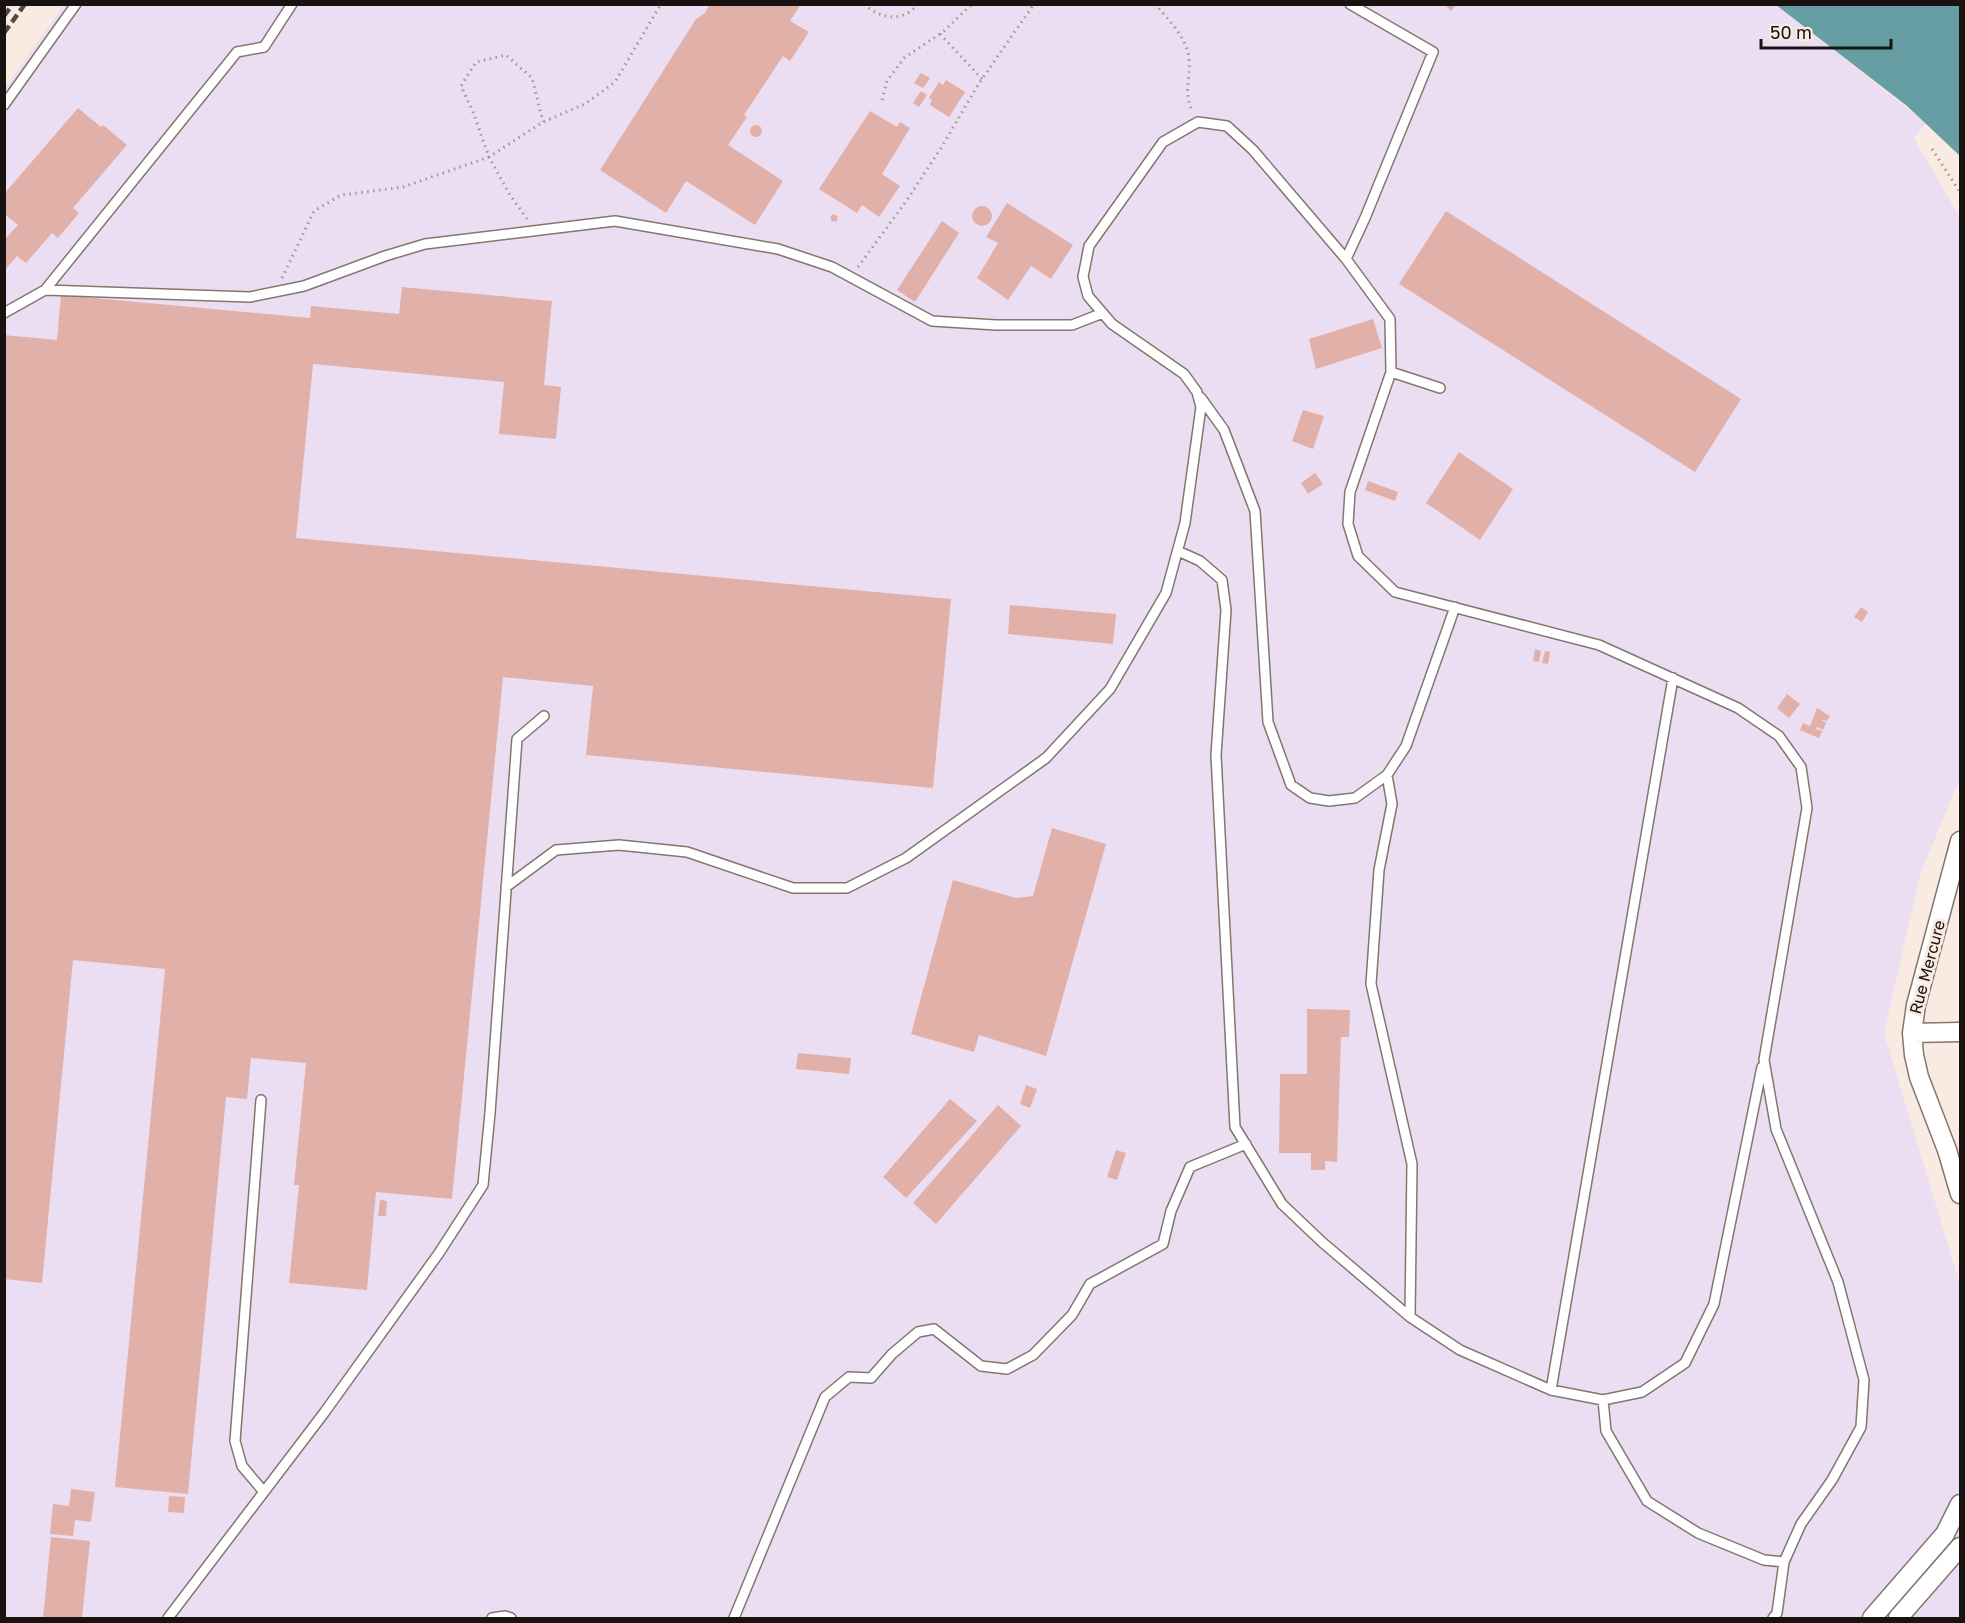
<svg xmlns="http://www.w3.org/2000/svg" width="1965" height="1623" viewBox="0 0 1965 1623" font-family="'Golos Text',sans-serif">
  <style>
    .industrial { fill: #ecdef2 }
    .water { fill: #679ea4 }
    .building { fill: #e1b0a9 }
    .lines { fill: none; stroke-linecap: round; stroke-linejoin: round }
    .service-casing { stroke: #83766e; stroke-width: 12 }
    .minor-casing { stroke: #83766e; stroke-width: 21 }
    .path { stroke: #a29791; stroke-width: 3; stroke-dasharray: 1.5 4.5; stroke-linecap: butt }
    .service { stroke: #fff; stroke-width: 9 }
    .minor { stroke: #fff; stroke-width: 18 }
    .rail { stroke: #504844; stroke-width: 4.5; stroke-dasharray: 9 4.5; stroke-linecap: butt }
    .labels { text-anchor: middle; stroke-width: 6; stroke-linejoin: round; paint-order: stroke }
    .street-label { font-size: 16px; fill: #181310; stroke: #f9eae2 }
  </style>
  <rect width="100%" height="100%" fill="#f9eae2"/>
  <path class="industrial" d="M64,5H1776L1926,123L1914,138L1960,218V778L1920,875L1884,1033L1959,1281L1960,1618H5L4,89Z"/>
  <path class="water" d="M1776,5H1960V156L1907,106Z"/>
  <path class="building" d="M710,4H801L790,21L809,32L790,61L783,56L744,115L747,117L728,145L783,181L755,225L686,181L666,213L600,170L696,19L705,13Z
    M1444,4H1457L1451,11Z
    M921,73L930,78L923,88L914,83Z
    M946,80L965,92L949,117L930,105L932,100L929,98L939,82L943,85Z
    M921,91L927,95L919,107L913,103Z
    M78,108L101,127L103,125L127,145L73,208L79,213L58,238L52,233L26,263L17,256L4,271V240L18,225L4,214V194Z
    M870,111L897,127L900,122L910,128L882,174L900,186L879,217L862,205L857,213L819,189Z
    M750 131a6 6 0 1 1 12 0a6 6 0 1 1-12 0Z
    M1007,203L1073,245L1051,279L1031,266L1008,300L977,278L998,243L986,237Z
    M972 216a10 10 0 1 1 20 0a10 10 0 1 1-20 0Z
    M1446,211L1741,399L1695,472L1399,284Z
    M830.5 218a3.5 3.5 0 1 1 7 0a3.5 3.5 0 1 1-7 0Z
    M942,221L959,233L915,302L897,290Z
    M402,287L552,301L544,385L561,387L556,439L499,434L504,382L313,364L296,538L951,599L933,788L586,755L593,686L503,677L452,1199L376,1192L367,1290L289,1283L299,1185H294L306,1063L251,1058L247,1099L226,1097L188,1494L115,1487L165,969L73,960L42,1283L4,1279V335L57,340L61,295L310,318L311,306L399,314Z
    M1373,319L1382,348L1316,369L1309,339Z
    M1303,410L1324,416L1313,449L1292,441Z
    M1459,452L1513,489L1480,540L1426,503Z
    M1315,473L1323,484L1308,494L1301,483Z
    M1368,481L1398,492L1395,501L1365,490Z
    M1010,605L1116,614L1113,644L1008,634Z
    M1861,607L1868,612L1862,622L1854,617Z
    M1535,649L1541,651L1539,662L1533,661Z
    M1545,651L1550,652L1548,664L1542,663Z
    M1787,694L1800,704L1789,718L1777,708Z
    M1817,708L1830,716L1827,721L1820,719L1826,723L1823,730L1817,727L1816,729L1822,731L1819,738L1800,730L1803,723L1810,726Z
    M1052,828L1106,844L1046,1056L979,1035L974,1052L911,1034L953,880L1016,898L1033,896Z
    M1307,1009L1350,1010L1349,1037H1341L1337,1162L1325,1161V1170H1311V1153H1279L1280,1074H1307Z
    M798,1053L851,1058L849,1074L796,1069Z
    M1026,1085L1037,1089L1030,1108L1020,1104Z
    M950,1099L977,1121L906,1198L883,1177Z
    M998,1105L1021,1126L936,1224L913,1203Z
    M1116,1150L1126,1153L1117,1180L1107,1177Z
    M380,1200L387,1201L386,1216H378Z
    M71,1489L95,1492L91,1522L75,1520L73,1536L50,1534L53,1504L69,1506Z
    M169,1496L185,1497L184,1513L168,1512Z
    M51,1537L90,1541L82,1618H43Z"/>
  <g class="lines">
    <defs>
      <path id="service" d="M1350,4L1433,52L1365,218L1346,259L1390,319L1391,372L1350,492L1348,524L1358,556L1395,592L1599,645L1738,708L1779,736L1801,767L1807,808L1764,1060L1776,1129L1838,1282L1864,1380L1861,1427L1832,1480L1801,1524L1784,1562L1777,1613L1773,1618
        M4,105L76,4
        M45,290L250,297L304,286L385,256L425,244L615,221L778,249L832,267L932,321L996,325H1072L1103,313
        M4,313L45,290L237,52L264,47L292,4
        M1391,372L1440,388
        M1201,398L1224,430L1255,511L1268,722L1291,785L1310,798L1329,801L1355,798L1387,775L1406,746L1455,607
        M1178,551L1200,561L1222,580L1226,610L1216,755L1235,1127L1282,1204L1322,1242L1410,1317
        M1673,678L1551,1390L1603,1400L1642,1392L1685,1363L1714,1304L1762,1067
        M1387,775L1392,804L1379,870L1371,984L1412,1164L1410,1317L1460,1350L1551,1390
        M506,887L556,850L619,845L687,852L793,888H847L906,858L1046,758L1110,689L1166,593L1185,523L1201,407L1197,392L1184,374L1112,324L1088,296L1083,277L1089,246L1163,142L1198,122L1227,126L1253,150L1346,259
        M261,1100L235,1441L242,1466L264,1492
        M1603,1400L1606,1431L1647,1501L1698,1533L1764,1560L1784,1562
        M168,1618L324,1413L439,1253L483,1185L490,1113L517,739L544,716
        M492,1618L505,1616L511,1618
        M734,1618L825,1397L849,1377L871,1378L892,1354L918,1332L934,1329L981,1366L1007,1369L1033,1355L1072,1315L1090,1284L1163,1244L1171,1211L1190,1167L1246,1144"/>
      <path id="minor" d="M1960,841L1916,1005L1912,1033L1914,1055L1919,1077L1947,1150L1960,1194
        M1912,1033L1960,1032
        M1872,1618L1945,1534L1960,1504
        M1898,1618L1960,1547"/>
    </defs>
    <use href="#service" class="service-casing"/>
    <use href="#minor" class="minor-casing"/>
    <path class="path" d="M864,4C880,19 903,23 918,4
      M1155,4C1168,19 1188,39 1189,59C1191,78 1183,92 1192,110
      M940,34L982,79
      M882,100L887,81L904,58L944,31L972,4
      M1932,149L1960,192
      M527,219L510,195L489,157L543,122L585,104L615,82L661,4
      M858,267L907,200L941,148L978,85L1034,4
      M282,278L314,211L341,195L403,187L489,157L473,112L461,86L476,62L506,55L532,78L543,122"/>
    <use href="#service" class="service"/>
    <use href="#minor" class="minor"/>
    <path class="rail" d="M4,16L13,4
      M4,33L25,4"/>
  </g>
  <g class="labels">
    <g class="street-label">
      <text transform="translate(1927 967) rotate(-75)" y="6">Rue Mercure</text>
    </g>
  </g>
  <rect width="1965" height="1623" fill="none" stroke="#181310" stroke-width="12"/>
  <path d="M1761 39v9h130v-9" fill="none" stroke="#181310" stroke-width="3"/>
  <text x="1770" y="39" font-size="18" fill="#181310" stroke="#f9eae2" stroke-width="4.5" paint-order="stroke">50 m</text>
</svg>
